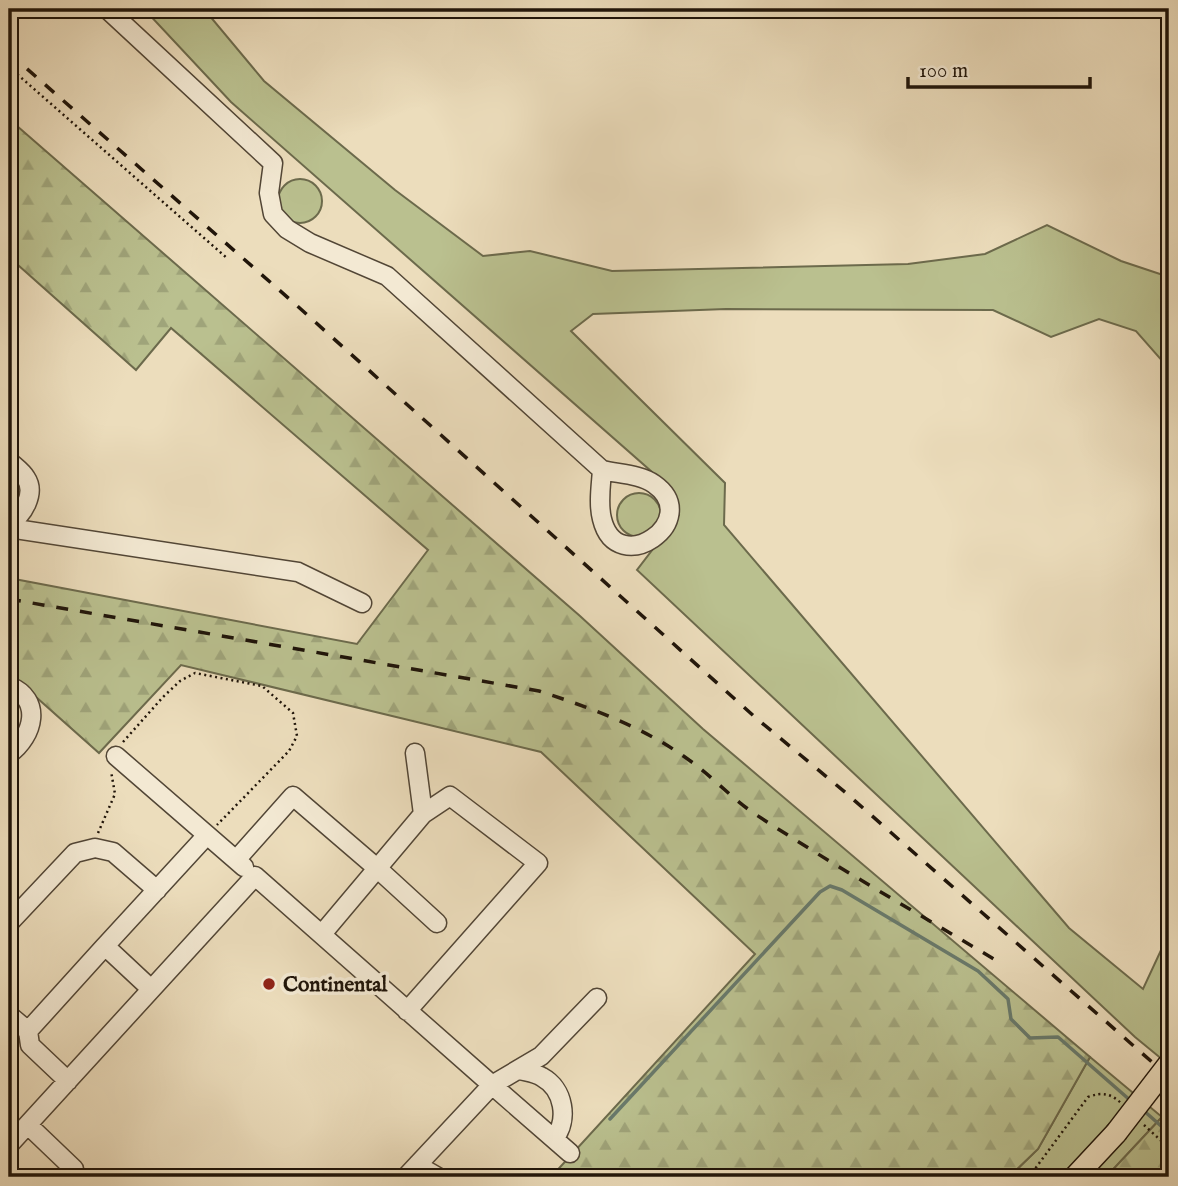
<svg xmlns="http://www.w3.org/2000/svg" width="1178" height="1186" viewBox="0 0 1178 1186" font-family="'IM FELL English',serif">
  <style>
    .green { fill: #bac08f; stroke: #6c6a4c; stroke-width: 2 }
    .forest { fill: url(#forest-firs); stroke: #6c6a4c; stroke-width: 2 }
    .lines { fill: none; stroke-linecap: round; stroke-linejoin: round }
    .stream { stroke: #68796b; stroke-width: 3.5 }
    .minor-casing { stroke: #524636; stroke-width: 21 }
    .major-casing { stroke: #1f1409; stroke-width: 24 }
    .path { stroke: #1f1409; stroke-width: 2.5; stroke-dasharray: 2 3.5; stroke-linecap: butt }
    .minor { stroke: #f3e9d3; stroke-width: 18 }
    .major { stroke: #ecddbc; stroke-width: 21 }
    .rail { stroke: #1f1409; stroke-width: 3.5; stroke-dasharray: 12 12; stroke-linecap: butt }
    .major-bridge-casing { stroke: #1f1409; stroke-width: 24; stroke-linecap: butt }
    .major-bridge { stroke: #ecddbc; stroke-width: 21 }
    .poi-dot { fill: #8f2418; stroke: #f3e9d3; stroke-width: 2.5 }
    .labels { text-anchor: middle; stroke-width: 7; stroke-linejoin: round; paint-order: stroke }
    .poi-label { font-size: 21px; font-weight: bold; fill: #1f1409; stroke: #f3e9d3; text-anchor: start }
  </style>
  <defs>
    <pattern id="forest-firs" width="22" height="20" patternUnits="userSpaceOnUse" patternTransform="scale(1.75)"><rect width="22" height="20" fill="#bac08f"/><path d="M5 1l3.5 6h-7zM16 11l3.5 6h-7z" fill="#9fa47a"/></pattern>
  </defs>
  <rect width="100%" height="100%" fill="#ecddbc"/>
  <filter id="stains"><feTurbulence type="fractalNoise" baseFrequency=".00286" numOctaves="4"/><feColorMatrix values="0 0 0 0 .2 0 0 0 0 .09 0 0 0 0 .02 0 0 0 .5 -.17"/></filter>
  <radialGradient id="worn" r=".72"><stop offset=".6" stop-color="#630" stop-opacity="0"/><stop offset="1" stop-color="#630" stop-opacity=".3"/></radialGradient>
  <path class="green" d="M144,9H204L264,81L395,190L483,256L530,251L612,271L908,264L985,254L1047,225L1121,261L1169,277V365L1164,363L1136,331L1099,319L1051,337L993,310L726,309L593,314L571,331L725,483L724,525L1069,928L1143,989L1169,933V1065L1135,1037L637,570L679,515L652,472L231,102Z
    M278 201a22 22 0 1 1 44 0a22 22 0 1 1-44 0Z
    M617 515a22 22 0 1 1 44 0a22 22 0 1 1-44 0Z
    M1090,1057L1162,1117L1106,1177H1009L1038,1149Z"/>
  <path class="forest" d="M9,119L580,616L703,729L1090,1057L1038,1149L1009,1177H551L755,954L541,752L181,665L99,753L9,673V578L357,644L428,550L171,328L136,370L9,257Z
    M1162,1117L1169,1123V1177H1106Z"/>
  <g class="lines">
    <path class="stream" d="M1143,1110L1169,1133
      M610,1119L820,892L830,886L842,890L978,971L1008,999L1011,1019L1030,1038L1058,1037L1131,1101"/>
    <defs>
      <path id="minor" d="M107,9L273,163L269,193L273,214L287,229L310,243L387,276L602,470C618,474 640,474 654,484C705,520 617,581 602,519C598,504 601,485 602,470
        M9,461C14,466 22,471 26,478C36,493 23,516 9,523
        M9,528L298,572L362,603
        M9,686C43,699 34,736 9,754
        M415,753L423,814
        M116,756L244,867
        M236,860L293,796L378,869L437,923
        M9,923L75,853L95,848L113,852L157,890
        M322,934L423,814L450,796L538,863L407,1011
        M151,989L105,946L207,835
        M9,1015L28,1031
        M520,1070C527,1072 536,1073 542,1077C564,1089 569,1120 554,1139
        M68,1081L30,1045L28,1031L105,946
        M28,1125L74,1169
        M9,1145L255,876L492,1085L406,1177
        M570,1153L492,1085L541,1056L597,998
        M417,1165L438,1177"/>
      <path id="major" d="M1075,1177L1116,1133"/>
    </defs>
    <use href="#minor" class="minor-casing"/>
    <use href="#major" class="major-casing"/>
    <path class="path" d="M9,67L228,259
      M123,742L163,697L180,681L195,673L262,686L293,713L297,736L289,751L217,825
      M98,833L115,794L111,771
      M1144,1125L1169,1148
      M1029,1177L1088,1097C1102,1092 1110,1093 1121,1103"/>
    <use href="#minor" class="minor"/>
    <use href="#major" class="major"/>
    <path class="rail" d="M9,53L294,303L756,718L846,793L1169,1077
      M9,599L539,691C591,708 644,727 689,760C712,776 731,798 755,814C836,867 919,914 1002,964"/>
    <defs>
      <path id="major-bridge" d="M1116,1133L1169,1064"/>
    </defs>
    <use href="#major-bridge" class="major-bridge-casing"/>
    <use href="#major-bridge" class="major-bridge"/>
  </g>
  <circle class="poi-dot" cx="269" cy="984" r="7"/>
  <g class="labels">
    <g class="poi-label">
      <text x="283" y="991">Continental</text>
    </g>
  </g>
  <rect width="1178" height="1186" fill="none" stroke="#ecddbc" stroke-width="35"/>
  <rect x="10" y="10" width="1157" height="1165" fill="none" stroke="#1f1409" stroke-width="3.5"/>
  <rect x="18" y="18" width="1143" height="1151" fill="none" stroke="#1f1409" stroke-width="2"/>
  <path d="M908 77v10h182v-10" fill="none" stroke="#1f1409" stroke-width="3.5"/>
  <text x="919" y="77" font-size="21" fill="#1f1409" stroke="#f3e9d3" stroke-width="5" paint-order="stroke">100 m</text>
  <rect width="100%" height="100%" filter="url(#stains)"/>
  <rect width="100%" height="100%" fill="url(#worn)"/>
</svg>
